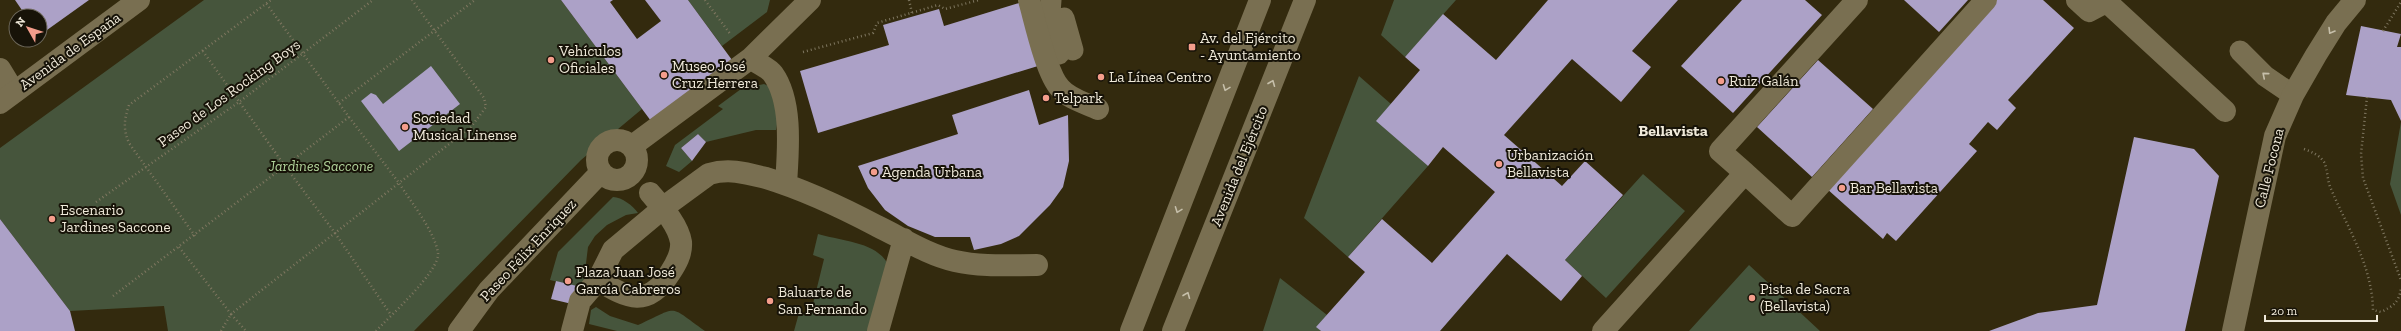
<svg xmlns="http://www.w3.org/2000/svg" width="2401" height="331" viewBox="0 0 2401 331" font-family="'Zilla Slab',serif">
  <style>
    .green { fill: #46553c }
    .building { fill: #aca1c7 }
    .lines { fill: none; stroke-linecap: round; stroke-linejoin: round }
    .path { stroke: #7f7760; stroke-width: 2.5; stroke-dasharray: 1 3; stroke-linecap: butt }
    .lane { stroke: #796f51; stroke-width: 21 }
    .street { stroke: #796f51; stroke-width: 22 }
    .secondary { stroke: #796f51; stroke-width: 22 }
    .oneway { stroke: #c6bfaa }
    .poi-dot { fill: #f49d8b; stroke: #171308; stroke-width: 1.5 }
    .labels { text-anchor: middle; stroke-width: 4; stroke-linejoin: round; paint-order: stroke }
    .poi-label { font-size: 15px; fill: #f0eada; stroke: #171308; text-anchor: start }
    .street-label { font-size: 15px; fill: #f0eada; stroke: #171308 }
    .park-label { font-size: 15px; font-style: italic; fill: #b1d39b; stroke: #171308 }
    .neighbourhood-label { font-size: 16px; font-weight: bold; fill: #f0eada; stroke: #171308 }
  </style>
  <rect width="100%" height="100%" fill="#332a0e"/>
  <path class="green" d="M204,0H561L642,109L581,160L414,331H168L164,306L70,311L0,219V148Z
    M688,0H770L767,12L722,46Z
    M1394,0H1456L1405,57L1381,35Z
    M1359,76L1391,104L1377,121L1428,166L1348,257L1304,218Z
    M764,84L773,88L779,113L776,130H756L706,142L698,134L681,148L692,161L679,172L666,166L675,145L723,109L718,106L741,89Z
    M2401,122V215L2390,184Z
    M1643,174L1685,211L1606,298L1565,260Z
    M613,197C622,197 633,206 638,213L626,215L607,225L595,236L588,247L583,288L550,280L558,252Z
    M818,234C841,241 880,242 889,267L876,331H794L799,313L810,316L824,259L813,255Z
    M1749,265L1820,331H1689Z
    M1280,278L1327,315L1317,327L1321,331H1263Z
    M596,307L610,316L638,325C680,306 667,304 705,331H617L589,324L591,310Z"/>
  <path class="building" d="M15,0H89L40,35V16H26Z
    M561,0H613L610,2L637,39L661,21L645,0H688L732,60L651,121Z
    M1548,0H1678L1632,51L1651,67L1621,102L1572,59L1504,135L1562,186L1585,161L1623,195L1565,260L1582,276L1561,301L1507,254L1440,331H1321L1316,327L1365,272L1348,257L1382,219L1432,263L1495,192L1443,147L1428,166L1376,121L1420,70L1405,57L1443,14L1496,60Z
    M1742,0H1805L1822,15L1733,113L1681,66Z
    M1904,0H1968L1939,32Z
    M1996,0H2043L2074,28L2008,100L2016,108L1997,130L1988,122L1969,144L1977,151L1896,241L1887,233L1883,239L1826,188Z
    M1019,3L1038,66L818,133L800,71L889,45L883,25L939,9L944,26Z
    M2361,26L2401,34L2397,47H2401V121L2391,100L2346,95Z
    M1818,60L1873,109L1812,177L1757,127Z
    M431,66L460,104L399,151L361,101L371,93L376,95L383,104Z
    M1029,90L1039,125L1068,115L1069,161L1063,187L1050,205L1019,236L1001,244L974,250L970,237H935L908,226L885,210L868,188L858,166L958,134L952,115Z
    M698,134L706,142L692,161L681,148Z
    M2134,137L2194,149L2219,176L2185,331H1989L2038,313L2097,305Z
    M0,219L70,311L75,331H0Z
    M556,281L577,286L572,304L551,299Z"/>
  <g class="lines">
    <path class="path" d="M705,0L731,35
      M909,0L912,13
      M2383,31L2401,2
      M803,52L873,33L877,23L938,5L945,9L979,0
      M2367,97L2361,154L2363,178L2401,280
      M339,103L475,0
      M349,117L399,183L335,233L391,315
      M2304,149C2312,152 2319,155 2324,162C2328,170 2327,181 2331,189C2348,229 2372,265 2373,310L2381,312C2393,306 2399,303 2401,288
      M96,202L239,102L373,0
      M195,236L129,143C123,129 124,120 129,105L271,0
      M179,247L231,314L335,233L285,166L349,117L266,3
      M113,296L285,166L202,50
      M221,331L231,314L246,331
      M376,331C389,317 440,271 438,253C435,232 411,202 399,183L471,127L486,107L484,98L412,0"/>
    <path class="lane" d="M1051,0L1050,13L1059,54
      M1064,18L1073,50
      M2240,51L2265,76L2293,95"/>
    <path class="street" d="M1029,0C1035,21 1046,73 1060,88C1069,99 1085,103 1098,109
      M2077,0L2089,11L2104,3L2110,5L2225,111
      M751,58C757,64 768,67 773,74C793,102 788,152 786,184
      M0,69L14,92
      M597 160a20 20 0 1 1 40 0a20 20 0 1 1-40 0Z
      M632,146L751,58L810,0
      M1745,173L1720,151L1857,0
      M598,280C628,299 648,308 670,273C676,264 682,254 681,242C678,224 661,206 650,193
      M459,331L489,290L601,172
      M572,331L580,301L598,280L613,250L668,204L709,174C729,168 746,173 766,178C805,190 841,207 877,226C902,238 928,255 955,261C981,267 1010,265 1037,265
      M878,331L904,239
      M1603,331L1745,173L1792,216L1986,0"/>
    <path class="secondary" d="M0,103L139,0
      M1131,331L1260,0
      M1173,331L1305,0
      M2233,331L2275,136L2293,95L2316,55L2336,23L2355,0"/>
  </g>
  <defs><path id="oneway-chevron" d="M-2-3.5L2.5 0L-2 3.5" fill="none" stroke-width="1.6" stroke-linecap="round" stroke-linejoin="round"/></defs>
  <g class="oneway">
    <use href="#oneway-chevron" transform="translate(2331 31) rotate(121)"/>
    <use href="#oneway-chevron" transform="translate(2265 75) rotate(-140)"/>
    <use href="#oneway-chevron" transform="translate(1272 83) rotate(-68)"/>
    <use href="#oneway-chevron" transform="translate(1226 88) rotate(111)"/>
    <use href="#oneway-chevron" transform="translate(1178 210) rotate(111)"/>
    <use href="#oneway-chevron" transform="translate(1187 295) rotate(-68)"/>
  </g>
  <g class="poi-dot">
    <rect x="1188" y="43" width="8" height="8" rx="2"/>
    <circle cx="551" cy="60" r="4"/>
    <circle cx="664" cy="75" r="4"/>
    <circle cx="1101" cy="77" r="4"/>
    <circle cx="1721" cy="81" r="4"/>
    <circle cx="1046" cy="98" r="4"/>
    <circle cx="405" cy="127" r="4"/>
    <circle cx="1499" cy="164" r="4"/>
    <circle cx="874" cy="172" r="4"/>
    <circle cx="1842" cy="188" r="4"/>
    <circle cx="52" cy="219" r="4"/>
    <circle cx="568" cy="281" r="4"/>
    <circle cx="1752" cy="298" r="4"/>
    <circle cx="770" cy="301" r="4"/>
  </g>
  <g class="labels">
    <g class="poi-label">
      <text x="1200" y="43">Av. del Ejército<tspan x="1200" dy="17">- Ayuntamiento</tspan></text>
      <text x="559" y="56">Vehículos<tspan x="559" dy="17">Oficiales</tspan></text>
      <text x="672" y="71">Museo José<tspan x="672" dy="17">Cruz Herrera</tspan></text>
      <text x="1109" y="82">La Línea Centro</text>
      <text x="1729" y="86">Ruiz Galán</text>
      <text x="1054" y="103">Telpark</text>
      <text x="413" y="123">Sociedad<tspan x="413" dy="17">Musical Linense</tspan></text>
      <text x="1507" y="160">Urbanización<tspan x="1507" dy="17">Bellavista</tspan></text>
      <text x="882" y="177">Agenda Urbana</text>
      <text x="1850" y="193">Bar Bellavista</text>
      <text x="60" y="215">Escenario<tspan x="60" dy="17">Jardines Saccone</tspan></text>
      <text x="576" y="277">Plaza Juan José<tspan x="576" dy="17">García Cabreros</tspan></text>
      <text x="1760" y="294">Pista de Sacra<tspan x="1760" dy="17">(Bellavista)</tspan></text>
      <text x="778" y="297">Baluarte de<tspan x="778" dy="17">San Fernando</tspan></text>
    </g>
    <g class="street-label">
      <text transform="translate(70 51) rotate(-36)" y="5">Avenida de España</text>
      <text transform="translate(229 93) rotate(-36)" y="5">Paseo de Los Rocking Boys</text>
      <text transform="translate(1239 166) rotate(-68)" y="5">Avenida del Ejército</text>
      <text transform="translate(2269 168) rotate(-76)" y="5">Calle Focona</text>
      <text transform="translate(528 250) rotate(-47)" y="5">Paseo Félix Enriquez</text>
    </g>
    <g class="park-label">
      <text x="321" y="171">Jardines Saccone</text>
    </g>
    <g class="neighbourhood-label">
      <text x="1673" y="136">Bellavista</text>
    </g>
  </g>
  <g transform="translate(28 28) rotate(309)"><circle r="19" fill="#171308" stroke="#6e695c"/>
  <path d="M0-3L7 15L0 10L-7 15Z" fill="#f49d8b"/>
  <text y="-6" font-size="11" font-weight="bold" text-anchor="middle" fill="#f0eada">N</text>
  </g>
  <path d="M2265 315v6h112v-6" fill="none" stroke="#f0eada" stroke-width="2"/>
  <text x="2271" y="315" font-size="12" fill="#f0eada" stroke="#171308" stroke-width="3" paint-order="stroke">20 m</text>
</svg>
